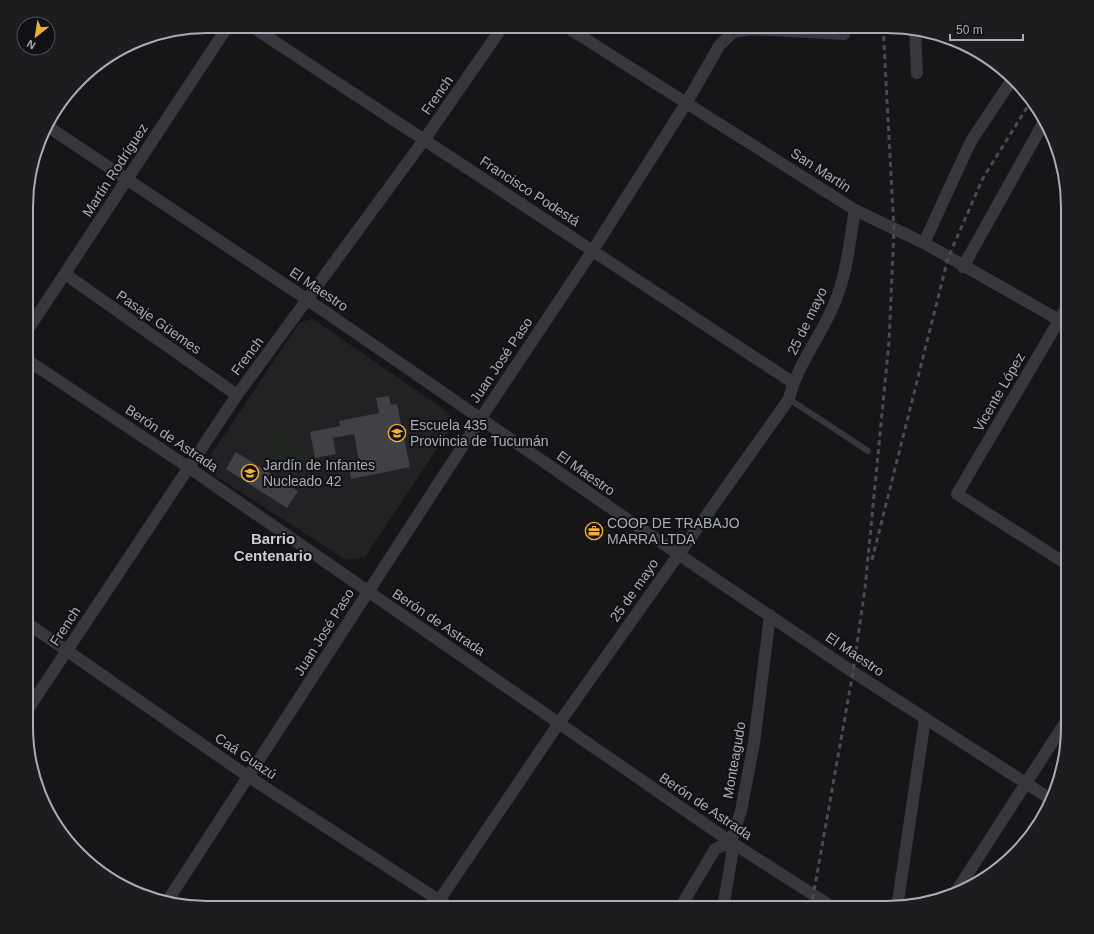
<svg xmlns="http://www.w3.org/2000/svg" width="1094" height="934" viewBox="0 0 1094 934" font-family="Arial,sans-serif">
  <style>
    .built { fill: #222225 }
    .green { fill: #1e261f }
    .building { fill: #404145 }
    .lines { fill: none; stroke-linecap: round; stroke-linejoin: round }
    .lane { stroke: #37383d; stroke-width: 6 }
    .street { stroke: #37383d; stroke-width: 12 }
    .rail { stroke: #4a4c52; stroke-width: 3; stroke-dasharray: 5 4; stroke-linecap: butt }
    .labels { text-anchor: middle; stroke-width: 4; stroke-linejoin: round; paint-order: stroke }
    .street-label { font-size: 14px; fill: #a8adb8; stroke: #111113 }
    .poi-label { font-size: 14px; fill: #a8adb8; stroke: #111113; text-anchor: start }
    .neighbourhood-label { font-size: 15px; font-weight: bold; fill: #c9ccd4; stroke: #111113 }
    .rim { fill: none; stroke: #a8adb8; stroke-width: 2 }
  </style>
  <rect width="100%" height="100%" fill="#161618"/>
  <path class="built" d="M313,319L449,413L452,426L365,557L346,560L208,471V459L300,322Z"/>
  <path class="green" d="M275,430L310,453L299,470L264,447Z"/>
  <path class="building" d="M389,396L391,405L397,404L410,467L351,479L348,463L359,461L354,434L333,438L336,454L315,458L310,432L340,426L339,421L379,413L376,398Z
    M236,452L298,491L287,508L226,469Z"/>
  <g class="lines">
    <path class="lane" d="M789,399L868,451"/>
    <path class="street" d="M251,26L792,382
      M565,26L855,210L924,243L1068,325
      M915,30L917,73
      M47,126L308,300L678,554L853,672L1052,800
      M924,243L971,141L1013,78
      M963,267L1045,120
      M65,274L237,395
      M1068,305L957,494L1068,565
      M27,331L228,26
      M27,360L188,467L731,842L834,908
      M27,623L249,777L451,908
      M26,712L237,395L424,140L503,26
      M954,895L1068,718
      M168,900L481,418L593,250L687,102L719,46L733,32L751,29L844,34
      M434,908L559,723L789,399C797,362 826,331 838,294C848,267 850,237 855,210
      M680,908L715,849L731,842
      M723,908L732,855L731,842L741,811L754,743L770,615
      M897,908L925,719"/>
    <path class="rail" d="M872,560L948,258L983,178L1031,101
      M811,908L853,672L865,588L889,342L894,230L883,26"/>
  </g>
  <defs>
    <symbol id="school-ring" viewBox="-11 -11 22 22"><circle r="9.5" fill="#111113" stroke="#f2b134" stroke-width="1.5"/><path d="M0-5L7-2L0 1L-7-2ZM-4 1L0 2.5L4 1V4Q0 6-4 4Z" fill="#f2b134"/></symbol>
    <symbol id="office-ring" viewBox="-11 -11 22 22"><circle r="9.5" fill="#111113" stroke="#f2b134" stroke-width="1.5"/><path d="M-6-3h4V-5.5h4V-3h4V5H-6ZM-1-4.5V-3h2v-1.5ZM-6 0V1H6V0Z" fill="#f2b134"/></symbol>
  </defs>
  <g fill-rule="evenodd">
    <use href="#school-ring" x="387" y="423" width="20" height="20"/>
    <use href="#school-ring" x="240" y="463" width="20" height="20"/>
    <use href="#office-ring" x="584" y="521" width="20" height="20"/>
  </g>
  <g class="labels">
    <g class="street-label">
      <text transform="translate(437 95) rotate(-55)" y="5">French</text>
      <text transform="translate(115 170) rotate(-57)" y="5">Martín Rodríguez</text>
      <text transform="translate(821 170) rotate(33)" y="5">San Martín</text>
      <text transform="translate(530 191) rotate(33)" y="5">Francisco Podestá</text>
      <text transform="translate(319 289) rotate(34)" y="5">El Maestro</text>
      <text transform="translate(807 321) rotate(-64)" y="5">25 de mayo</text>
      <text transform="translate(159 322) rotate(35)" y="5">Pasaje Güemes</text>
      <text transform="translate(247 356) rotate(-53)" y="5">French</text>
      <text transform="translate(501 360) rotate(-56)" y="5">Juan José Paso</text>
      <text transform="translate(999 392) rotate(-60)" y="5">Vicente López</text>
      <text transform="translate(172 438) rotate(34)" y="5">Berón de Astrada</text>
      <text transform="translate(586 473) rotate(35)" y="5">El Maestro</text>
      <text transform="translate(634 590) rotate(-55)" y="5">25 de mayo</text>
      <text transform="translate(439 622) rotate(34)" y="5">Berón de Astrada</text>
      <text transform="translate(65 626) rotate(-57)" y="5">French</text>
      <text transform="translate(324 632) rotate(-58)" y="5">Juan José Paso</text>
      <text transform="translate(855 654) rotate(34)" y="5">El Maestro</text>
      <text transform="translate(246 756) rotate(34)" y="5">Caá Guazú</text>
      <text transform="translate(734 760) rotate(-80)" y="5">Monteagudo</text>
      <text transform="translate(706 806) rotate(34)" y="5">Berón de Astrada</text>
    </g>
    <g class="poi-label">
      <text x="410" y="430">Escuela 435<tspan x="410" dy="16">Provincia de Tucumán</tspan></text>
      <text x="263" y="470">Jardín de Infantes<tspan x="263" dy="16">Nucleado 42</tspan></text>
      <text x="607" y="528">COOP DE TRABAJO<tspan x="607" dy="16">MARRA LTDA</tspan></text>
    </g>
    <g class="neighbourhood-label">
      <text x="273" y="544">Barrio<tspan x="273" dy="17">Centenario</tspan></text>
    </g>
  </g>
  <path d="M0 0H1094V934H0ZM207 33H887A174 174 0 0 1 1061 207V727A174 174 0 0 1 887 901H207A174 174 0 0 1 33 727V207A174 174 0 0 1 207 33Z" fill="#1d1d20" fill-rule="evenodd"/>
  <path class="rim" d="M207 33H887A174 174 0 0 1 1061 207V727A174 174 0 0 1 887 901H207A174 174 0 0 1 33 727V207A174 174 0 0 1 207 33Z"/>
  <g transform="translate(36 36) rotate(210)"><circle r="19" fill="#111113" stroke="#4d4f55"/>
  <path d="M0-3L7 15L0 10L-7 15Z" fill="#f2b134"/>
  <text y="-6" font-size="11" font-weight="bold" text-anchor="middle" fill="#a8adb8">N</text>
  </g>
  <path d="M950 34v6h73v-6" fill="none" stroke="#a8adb8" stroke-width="2"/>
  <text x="956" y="34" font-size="12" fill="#a8adb8" stroke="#111113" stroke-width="3" paint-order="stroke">50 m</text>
</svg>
